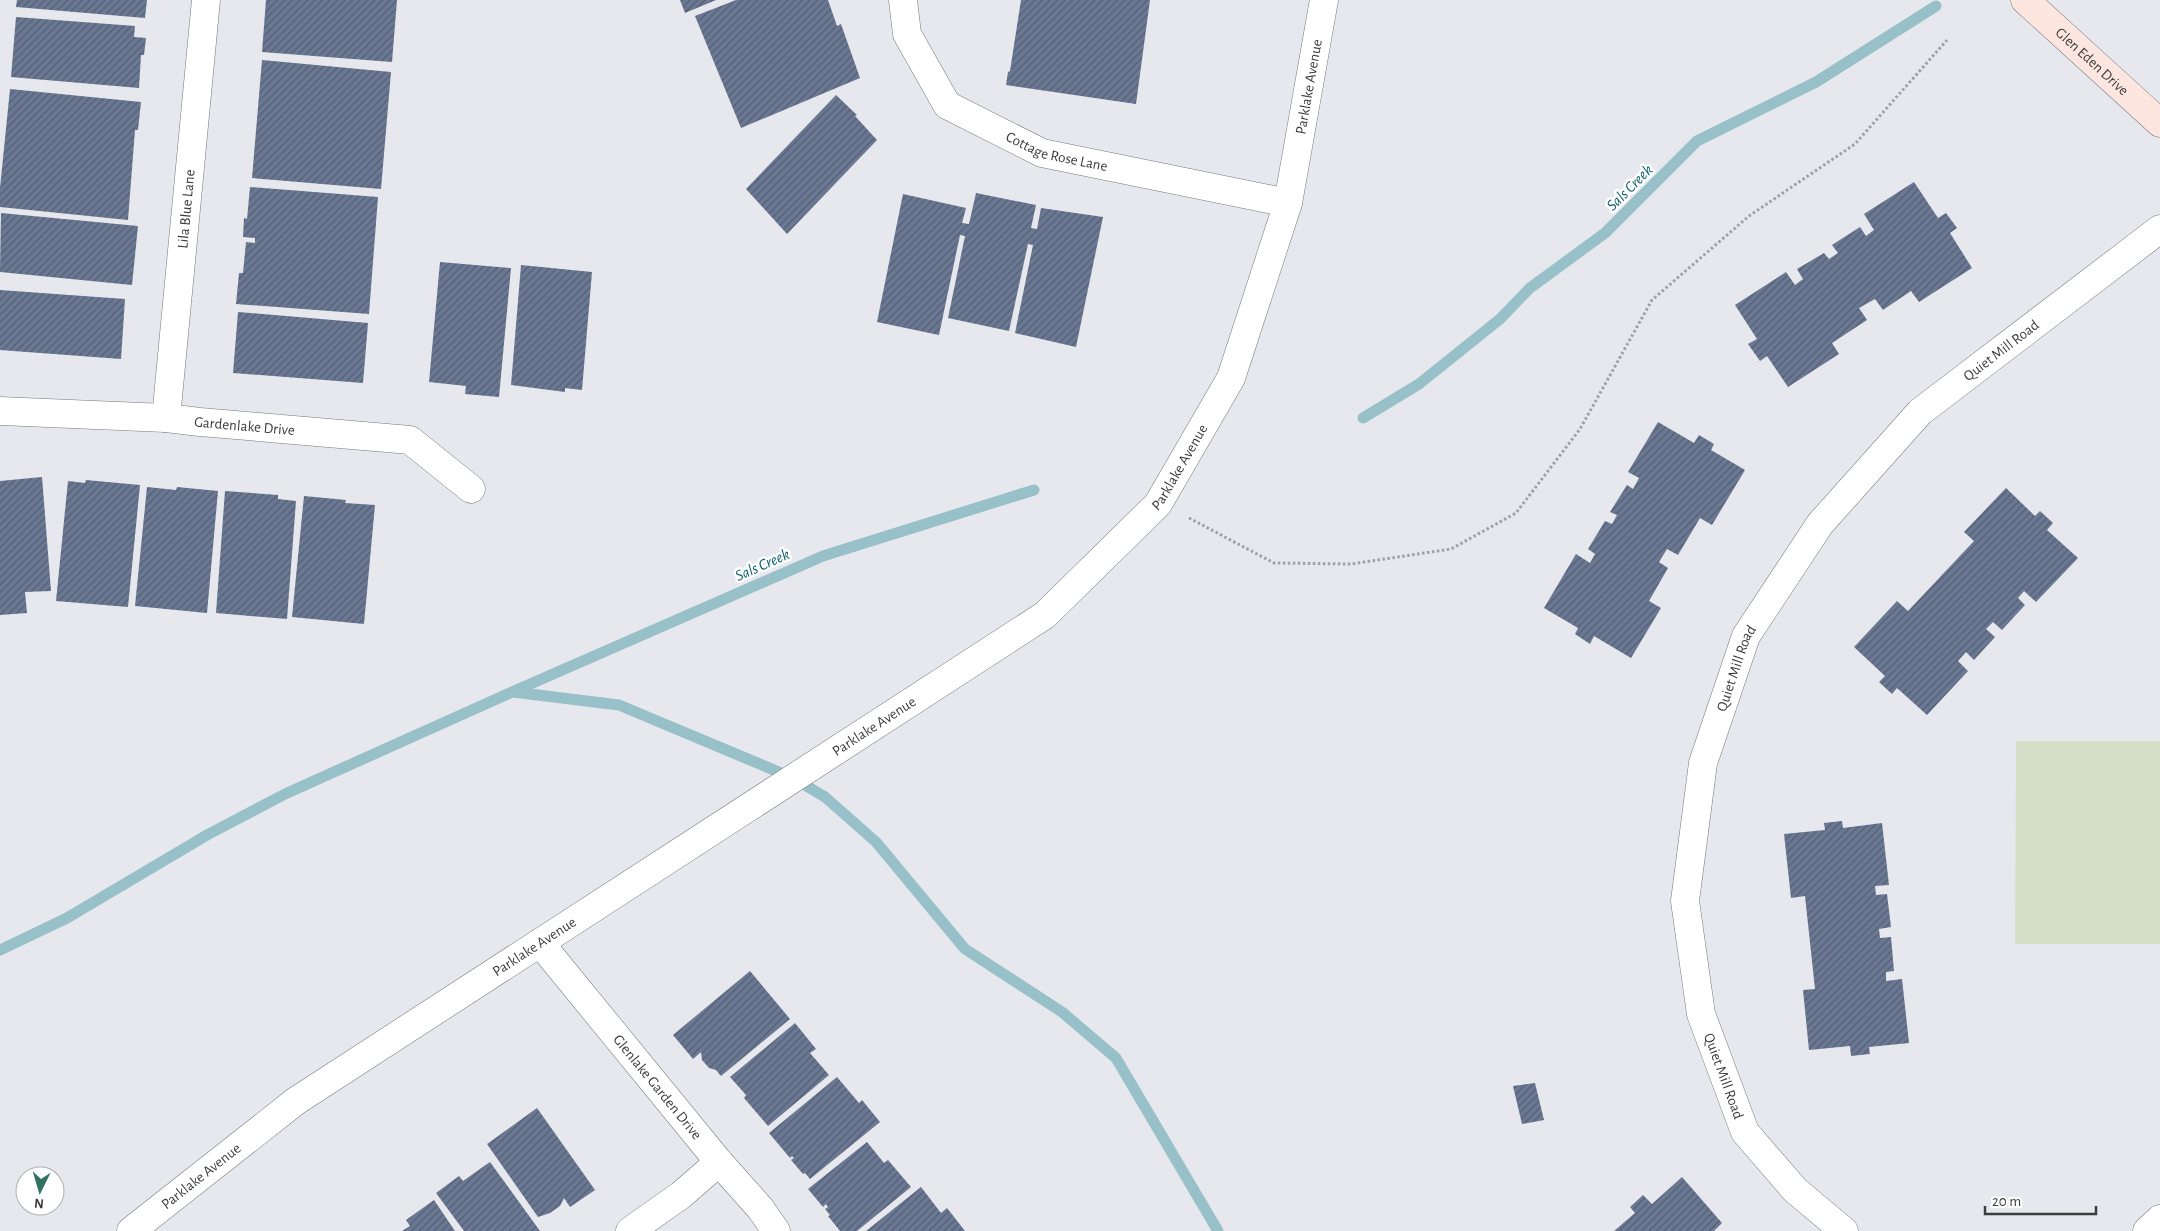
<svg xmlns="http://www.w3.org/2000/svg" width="2160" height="1231" viewBox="0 0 2160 1231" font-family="'Alegreya Sans',sans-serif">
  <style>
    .park { fill: #d5dfc7 }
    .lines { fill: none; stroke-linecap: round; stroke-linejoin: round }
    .stream { stroke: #97c0c9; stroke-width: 11 }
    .building { fill: url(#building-hatch) }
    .street-casing { stroke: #76787c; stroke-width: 29 }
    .secondary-casing { stroke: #76787c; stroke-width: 29 }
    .path { stroke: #9fa0a4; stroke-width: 3; stroke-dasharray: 2.5 2.5; stroke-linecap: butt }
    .street { stroke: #fff; stroke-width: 28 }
    .secondary { stroke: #fee6e0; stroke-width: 28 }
    .labels { text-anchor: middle; stroke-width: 5; stroke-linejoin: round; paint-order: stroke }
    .street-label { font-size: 15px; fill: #3b3c3e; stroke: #fff }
    .water-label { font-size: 16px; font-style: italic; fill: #0b606e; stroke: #fff }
  </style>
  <defs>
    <pattern id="building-hatch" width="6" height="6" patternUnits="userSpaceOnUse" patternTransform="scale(1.25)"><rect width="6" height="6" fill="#6a7893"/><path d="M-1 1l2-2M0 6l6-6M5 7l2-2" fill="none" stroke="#545e73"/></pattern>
  </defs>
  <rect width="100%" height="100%" fill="#e6e8ed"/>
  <path class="park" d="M2016,741H2160V944H2015Z"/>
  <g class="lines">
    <path class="stream" d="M1363,418L1419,384L1500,319L1530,288L1605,233L1697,141L1816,82L1936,6
      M513,692L619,705L793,778L825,797L876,842L965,949L1062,1012L1116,1058L1218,1231
      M0,950L67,918L207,835L285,794L512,692L823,556L1034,490"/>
  </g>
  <path class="building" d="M17,0H147L145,18L16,7Z
    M266,0H397L392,62L262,52Z
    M680,0H716L685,13Z
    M736,0H828L837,26L841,24L860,78L741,128L695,16Z
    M1021,0H1150L1136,104L1006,85L1008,72L1010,71Z
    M16,17L135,26L134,37L146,38L144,55H141L139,88L11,77Z
    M262,60L391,72L381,189L252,178Z
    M10,89L141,102L138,130H135L128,220L0,207V188Z
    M836,95L857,115L855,116L877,140L787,234L746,189Z
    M1914,182L1938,218L1946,213L1957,228L1950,233L1972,268L1919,302L1911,291L1883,310L1875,299L1859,308L1867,320L1832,343L1839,354L1788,387L1767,356L1760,361L1748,344L1757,339L1735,305L1786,272L1795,285L1803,279L1797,269L1824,253L1829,259L1838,253L1832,245L1860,227L1866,236L1874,230L1864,214Z
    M250,187L378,197L369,314L236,304L239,273H243L246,242L255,243V238L243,237L244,218L247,219Z
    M976,193L1036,205L1031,228L1037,229L1041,208L1103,217L1076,347L1015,333L1033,245L1028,244L1009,331L948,318L965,236L960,235L939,335L877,322L903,194L966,208L962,223L969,224Z
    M1,213L138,226L132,285L0,272Z
    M440,262L511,268L499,397L465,394L466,386L429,382Z
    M521,265L592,272L582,390L565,388V392L511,385Z
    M0,290L125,299L121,359L0,350Z
    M238,312L368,323L363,383L233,373Z
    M1658,422L1694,443L1699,435L1714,444L1711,450L1745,470L1712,525L1700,518L1678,555L1667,549L1659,562L1668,568L1649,601L1661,608L1631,658L1594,636L1590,644L1575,634L1578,628L1544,608L1576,554L1590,563L1595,554L1588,549L1605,521L1612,524L1617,515L1610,512L1627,485L1633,489L1639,478L1628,472Z
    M42,477L51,591L25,592L27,613L0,615V481Z
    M86,480L140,485L128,607L56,601L68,481L85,483Z
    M147,487L176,490L177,487L218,491L207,613L135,606Z
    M2006,488L2035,516L2040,511L2053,523L2047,530L2078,558L2036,602L2024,591L2018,598L2025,605L2002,630L1993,622L1986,629L1995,637L1974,660L1966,652L1958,661L1968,671L1927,715L1897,688L1892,694L1879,682L1885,676L1854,647L1897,601L1908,611L1974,541L1964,532Z
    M225,491L278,495V499L296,501L287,619L216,613Z
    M304,496L346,500L345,503L375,505L364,624L292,617Z
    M1842,821L1843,828L1882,823L1889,885L1875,886L1876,895L1887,894L1891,927L1879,929L1880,938L1891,937L1894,971L1886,972V981L1902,979L1909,1043L1869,1047L1870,1054L1851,1056L1850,1046L1809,1050L1803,990L1815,989L1805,896L1791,898L1784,834L1825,830L1824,823Z
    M750,971L790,1019L721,1076L716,1070L709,1068L702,1060L701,1052L693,1059L673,1035Z
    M795,1023L816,1049L810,1053L829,1075L768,1126L744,1098L746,1095L730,1077Z
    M837,1077L859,1103L862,1100L880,1122L810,1179L805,1173L803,1174L791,1160L794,1158L792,1156L790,1158L769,1133Z
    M1535,1083L1544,1120L1522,1124L1513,1086Z
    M537,1108L595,1190L570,1207L564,1198L560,1206L550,1213L538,1217L487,1144Z
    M867,1142L884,1163L888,1160L911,1187L857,1231H840L828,1216L830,1215L825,1209L828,1207L826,1204L823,1207L808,1189Z
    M490,1162L540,1231H464L436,1193L459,1176L463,1181Z
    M1682,1177L1722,1223L1714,1231H1614L1635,1213L1630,1207L1643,1195L1652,1204Z
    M921,1187L941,1213L947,1208L965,1231H866Z
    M434,1200L455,1231H402L410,1226L406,1220Z"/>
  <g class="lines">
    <defs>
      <g id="street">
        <path id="s1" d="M903,0L907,34L947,105L1042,153L1288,203"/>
        <path id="s2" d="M0,411L166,418L200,422L410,440L471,489"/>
        <path id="s3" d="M166,418L206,0"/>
        <path id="s4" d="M540,943L719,1162L760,1208L776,1231"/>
        <path id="s5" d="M131,1231L296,1101L1045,615L1158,504L1231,378L1288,203L1324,0"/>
        <path d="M630,1231L681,1195L719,1162"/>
        <path id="s6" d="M1844,1231L1795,1190L1745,1132L1701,1014L1685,901L1703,763L1746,636L1820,524L1920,412L2160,229"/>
        <path d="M2147,1231L2160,1219"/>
      </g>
      <g id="secondary">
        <path id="s7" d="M2025,0L2160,123"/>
      </g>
    </defs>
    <use href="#street" class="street-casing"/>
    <use href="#secondary" class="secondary-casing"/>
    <path class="path" d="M1189,518L1274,563L1351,564L1451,549L1516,513L1580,429L1652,300L1749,216L1855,144L1947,40"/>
    <use href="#street" class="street"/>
    <use href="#secondary" class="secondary"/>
  </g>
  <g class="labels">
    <g class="street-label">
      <text dy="5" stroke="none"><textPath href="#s7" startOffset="91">Glen Eden Drive</textPath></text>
      <text dy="5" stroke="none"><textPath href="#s5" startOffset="1709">Parklake Avenue</textPath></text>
      <text dy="5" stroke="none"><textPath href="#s1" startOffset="236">Cottage Rose Lane</textPath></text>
      <text dy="5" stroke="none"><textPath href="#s3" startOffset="210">Lila Blue Lane</textPath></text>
      <text dy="5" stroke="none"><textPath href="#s6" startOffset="1040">Quiet Mill Road</textPath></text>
      <text dy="5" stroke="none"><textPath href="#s2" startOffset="245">Gardenlake Drive</textPath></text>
      <text dy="5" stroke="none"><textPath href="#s5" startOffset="1304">Parklake Avenue</textPath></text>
      <text dy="5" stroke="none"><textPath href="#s6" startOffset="620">Quiet Mill Road</textPath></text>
      <text dy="5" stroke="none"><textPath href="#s5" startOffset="899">Parklake Avenue</textPath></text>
      <text dy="5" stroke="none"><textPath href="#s5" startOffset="494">Parklake Avenue</textPath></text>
      <text transform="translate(1724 1076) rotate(70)" y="5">Quiet Mill Road</text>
      <text dy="5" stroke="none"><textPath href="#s4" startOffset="186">Glenlake Garden Drive</textPath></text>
      <text dy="5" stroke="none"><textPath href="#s5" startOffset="89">Parklake Avenue</textPath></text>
    </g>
    <g class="water-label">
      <text transform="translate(1629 187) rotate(-45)" y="6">Sals Creek</text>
      <text transform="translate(762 564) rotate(-24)" y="6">Sals Creek</text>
    </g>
  </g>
  <g transform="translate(40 1191) rotate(185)"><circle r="24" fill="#ffffff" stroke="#b1b1b2"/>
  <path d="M0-4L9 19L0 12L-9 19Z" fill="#327260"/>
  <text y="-8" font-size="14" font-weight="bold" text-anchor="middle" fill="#3b3c3e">N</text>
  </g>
  <path d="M1985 1206v8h111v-8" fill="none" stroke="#3b3c3e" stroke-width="2.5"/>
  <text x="1992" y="1206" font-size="15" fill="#3b3c3e" stroke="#ffffff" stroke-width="4" paint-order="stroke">20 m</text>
</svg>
